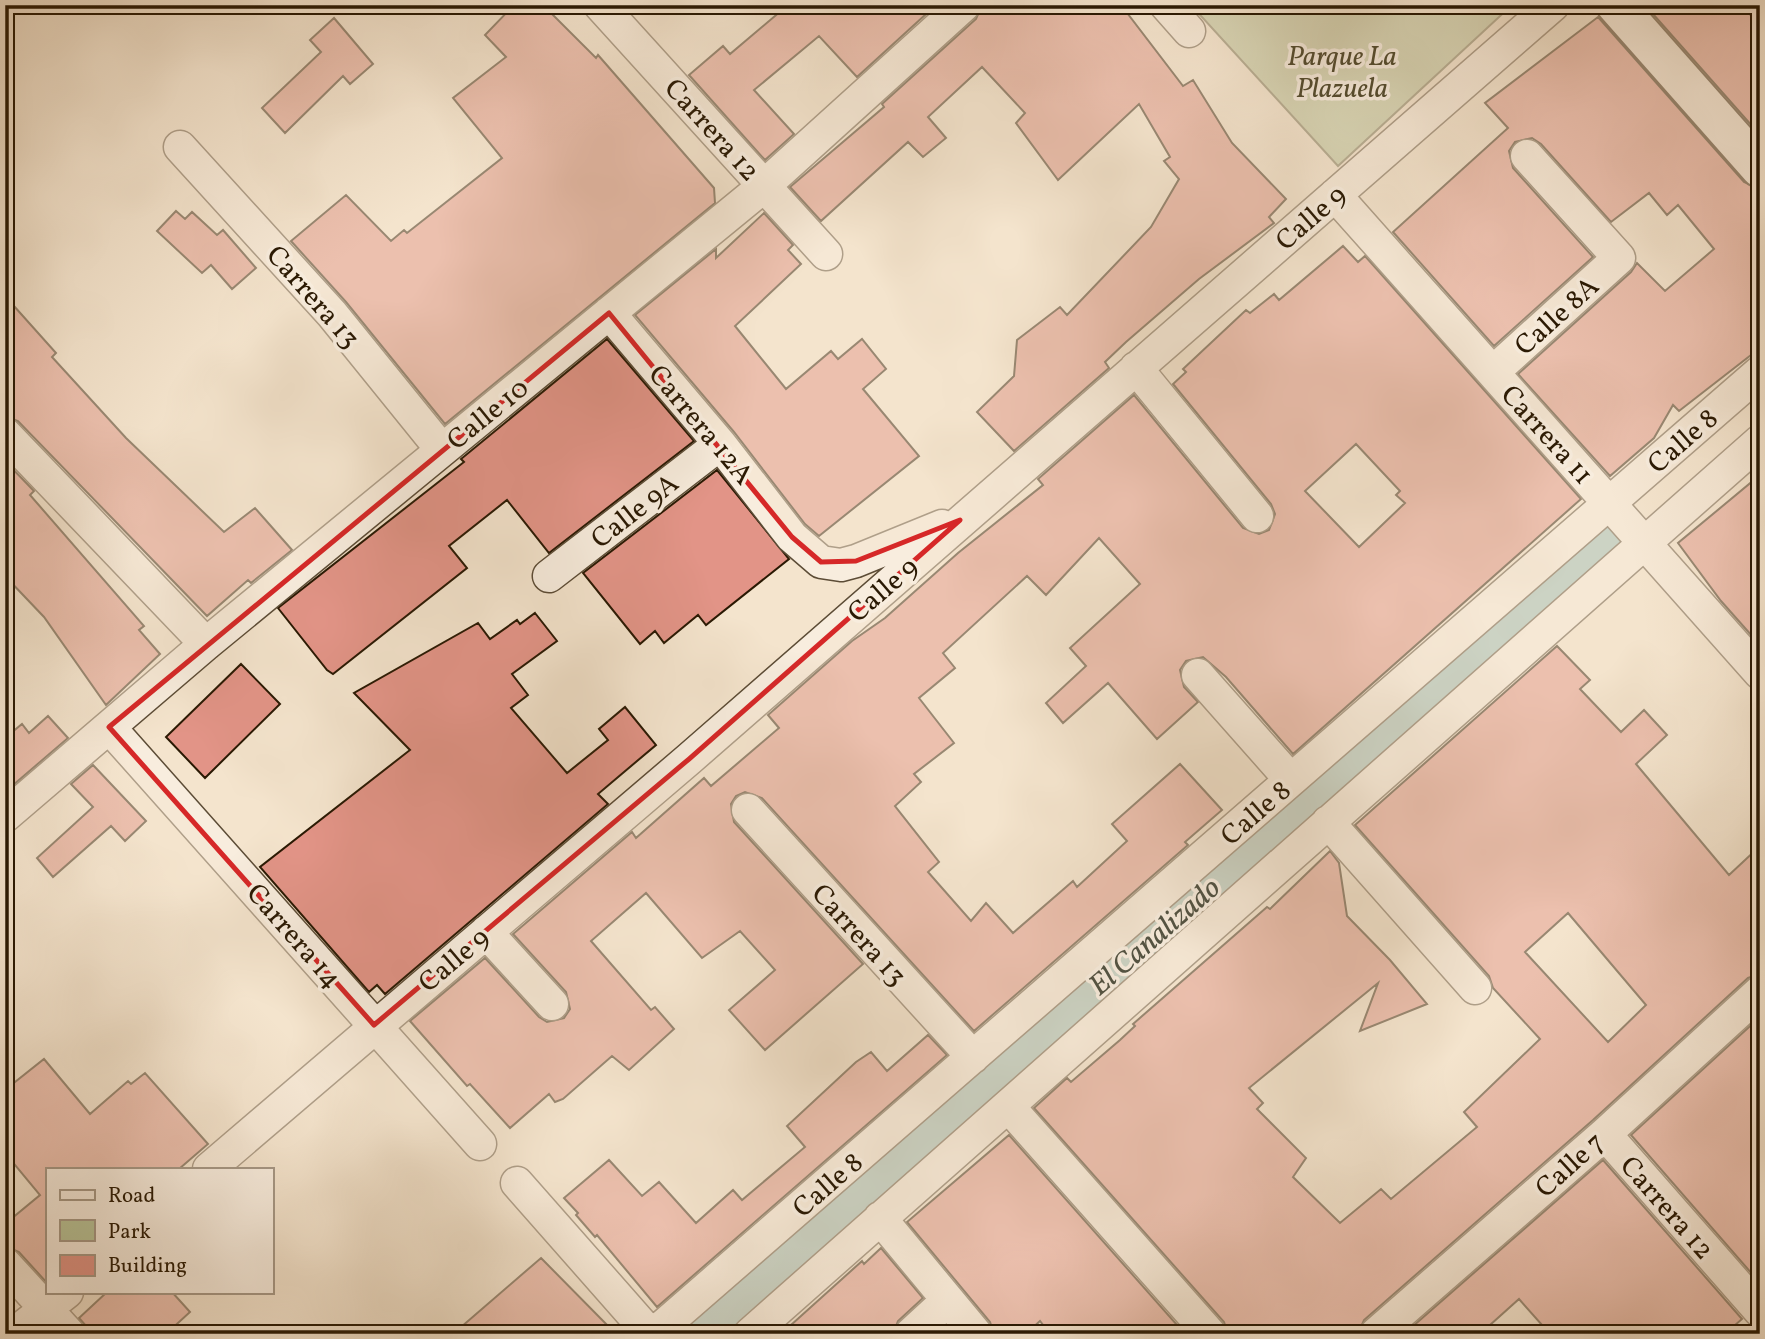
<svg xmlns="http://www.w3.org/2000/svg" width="1765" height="1339" viewBox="0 0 1765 1339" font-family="Vollkorn,serif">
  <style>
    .green { fill: #b9c59a; stroke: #726f4e; stroke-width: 2 }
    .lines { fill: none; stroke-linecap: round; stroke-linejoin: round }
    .canal { stroke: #9cbeb9; stroke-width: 37 }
    .building { fill: #e29487; stroke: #2a1903; stroke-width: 2; fill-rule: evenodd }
    .minor-casing { stroke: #5c4c36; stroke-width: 35 }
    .secondary-casing { stroke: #2a1903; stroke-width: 42 }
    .minor { stroke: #f8edde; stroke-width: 32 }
    .secondary { stroke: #f8edde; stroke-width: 38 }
    .marked { fill: none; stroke: #d62828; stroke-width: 5; stroke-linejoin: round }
    .labels { text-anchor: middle; stroke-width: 7; stroke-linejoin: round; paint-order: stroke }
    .park-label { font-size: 28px; font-style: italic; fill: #554d30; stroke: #f8edde }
    .street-label { font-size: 28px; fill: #2a1903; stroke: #f8edde }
    .water-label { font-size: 30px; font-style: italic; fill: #525343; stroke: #f8edde }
  </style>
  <rect width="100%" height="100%" fill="#f4e4cd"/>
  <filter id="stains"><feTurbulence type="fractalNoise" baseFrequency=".00286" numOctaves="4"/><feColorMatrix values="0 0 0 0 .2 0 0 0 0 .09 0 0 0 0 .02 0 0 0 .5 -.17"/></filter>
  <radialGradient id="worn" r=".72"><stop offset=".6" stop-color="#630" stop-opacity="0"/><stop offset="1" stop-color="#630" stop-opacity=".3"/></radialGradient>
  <path class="green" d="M1191,5H1512L1338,166Z"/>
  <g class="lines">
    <path class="canal" d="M699,1334L1609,537"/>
  </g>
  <path class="building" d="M514,5H543L596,58L598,55L714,188L715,203L445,424L346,302L291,241L346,195L391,241L404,230L407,233L502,158L453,98L506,57L485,35Z
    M788,5H936L857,77L819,36L754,90L794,134L765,160L689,75L723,46L730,54Z
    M982,5H1121L1183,86L1193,80L1232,143L1286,199L1269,217L1274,223L1199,279L1126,342L1105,362L1109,368L1014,451L977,412L1014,376L1017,340L1060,307L1067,315L1151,227L1179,179L1164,161L1170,157L1139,104L1058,180L1016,123L1025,113L982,67L928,117L946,138L923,157L908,142L821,221L790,187L884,107L882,104L976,19Z
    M1645,5H1742L1760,26V135Z
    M1598,17L1744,182L1760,189V348L1679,411L1673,405L1654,438L1610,476L1518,374L1631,272L1637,263L1665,291L1714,249L1678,205L1667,215L1649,193L1611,222L1541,144L1532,138L1515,142L1509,151L1513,168L1593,257L1494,346L1393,232L1508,128L1485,103Z
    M334,18L373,64L350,84L343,76L285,133L262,108L321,52L310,40Z
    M176,211L185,219L192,212L217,235L223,230L256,268L232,289L211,265L202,273L157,231Z
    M764,213L793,245L788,250L801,264L735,326L786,389L831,351L838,359L862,339L886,369L863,389L919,456L819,536L805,524L734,432L635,315L716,249V258Z
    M1343,246L1358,262L1365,256L1581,499L1293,754L1226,677L1203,657L1186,661L1180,670L1184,687L1198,702L1157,739L1108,683L1063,723L1046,703L1086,666L1070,648L1140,584L1099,538L1046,595L1027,576L943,653L955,668L919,698L954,743L914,774L921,782L895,806L939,862L928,872L971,921L986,903L1013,933L1073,881L1077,887L1127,841L1112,824L1180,764L1222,810L1185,842L1188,845L974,1031L762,798L745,792L736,796L731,804L734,822L863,964L765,1050L729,1010L775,970L740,931L702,958L646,893L591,941L651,1010L655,1007L674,1029L629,1070L612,1056L563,1099L555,1102L549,1094L510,1128L470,1084L467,1086L410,1021L485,958L539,1017L547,1022L564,1018L570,1009L566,992L513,934L632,832L636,838L704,778L711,786L779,728L768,715L852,641L885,618L958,553L1043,485L1038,479L1134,395L1243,528L1259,534L1269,530L1275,514L1271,504L1173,384L1186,372L1183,369L1246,310L1250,313L1274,294L1279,300ZM1356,444L1400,491L1396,495L1405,503L1359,547L1305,491Z
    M5,296L56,353L52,357L126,438L224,532L255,508L292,550L251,583L248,580L207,616L18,421L5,416Z
    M607,339L694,441L549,553L507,500L449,546L467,568L333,674L327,670L278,608L464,462L461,459Z
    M5,461L34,491L30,495L144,626L139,630L160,654L106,705L44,617L5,576Z
    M717,470L789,559L706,625L698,615L664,643L655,631L640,644L583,573Z
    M1760,475V645L1721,601L1678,543Z
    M535,613L557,641L512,674L528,695L511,708L567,773L608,740L599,729L625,707L656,745L598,794L608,804L385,994L377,985L369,992L260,867L410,750L354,693L478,623L490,639L517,620L520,624Z
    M1557,646L1590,680L1580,689L1621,732L1644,710L1667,735L1636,764L1729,875L1760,846V974L1748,978L1593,1120L1364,1320L1358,1334H1228L1224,1322L1034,1108L1067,1078L1071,1082L1120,1040L1135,1026L1133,1024L1267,907L1270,909L1330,851L1339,863L1347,916L1390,960L1427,1004L1360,1031L1378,983L1249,1088L1263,1103L1257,1109L1306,1158L1293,1177L1340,1223L1381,1189L1391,1199L1477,1127L1464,1112L1540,1039L1493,988L1489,976L1355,825ZM1568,913L1646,1005L1608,1042L1525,952Z
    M241,664L280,704L205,778L166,737Z
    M48,716L68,738L5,792V738L22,724L29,733Z
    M93,765L146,821L125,841L111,826L53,877L37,858L93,807L71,784Z
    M1760,1017V1283L1631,1135Z
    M928,1035L947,1055L657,1307L597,1235L595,1237L576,1215L578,1213L564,1198L609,1160L642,1196L659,1182L696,1223L733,1190L742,1200L805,1147L787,1126L856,1062L871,1052L887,1071Z
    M44,1059L90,1114L128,1081L131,1084L145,1073L208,1144L179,1169H47V1283L19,1252L5,1246V1224L40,1195L5,1153V1090Z
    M1009,1135L1185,1334H1050L1040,1321L1026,1334H994L990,1322L907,1222Z
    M1603,1160L1742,1319L1725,1334H1550L1519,1299L1480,1334H1404Z
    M881,1248L923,1298L898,1321L893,1334H781L862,1261L864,1264Z
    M541,1258L616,1334H453Z
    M107,1292H172L190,1312L166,1334H93L79,1318Z"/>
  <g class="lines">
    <defs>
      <path id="minor" d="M600,5L826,254
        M1166,5L1189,31
        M180,147L332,314L442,450
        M1335,195L1760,673
        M609,313L720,444L792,537L821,562L841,565L856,561L942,526
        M1136,368L1257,516
        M1493,372L1619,258L1527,156
        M5,434L206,644
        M549,576L720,444
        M1198,675L1291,780
        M109,727L480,1144
        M748,810L973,1057
        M5,816L206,644L764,186L964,5
        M1328,822L1475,988
        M486,932L552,1004
        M1008,1106L1210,1334
        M1605,1134L1760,1311
        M209,1169L689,759L1553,5
        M517,1183L650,1334
        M880,1218L976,1334
        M5,1264L69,1334
        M14,1334L67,1292
        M654,1334L1760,372
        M750,1334L1760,441
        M911,1334L948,1300
        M1376,1334L1605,1134L1760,992"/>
      <path id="secondary" d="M1616,5L1760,168"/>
    </defs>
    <use href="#minor" class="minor-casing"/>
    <use href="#secondary" class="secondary-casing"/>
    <use href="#minor" class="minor"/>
    <use href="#secondary" class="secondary"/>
  </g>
  <path d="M0 0H1765V1339H0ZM609,313L792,537L821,562L856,561L960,520L689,759L374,1025L109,727Z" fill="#f4e4cd" fill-opacity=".55" fill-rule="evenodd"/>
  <path class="marked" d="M609,313L792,537L821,562L856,561L960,520L689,759L374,1025L109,727Z"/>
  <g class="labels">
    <g class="park-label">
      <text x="1342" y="65">Parque La<tspan x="1342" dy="32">Plazuela</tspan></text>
    </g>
    <g class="street-label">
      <text transform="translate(713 129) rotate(48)" y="10">Carrera 12</text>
      <text transform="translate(1310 217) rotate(-41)" y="10">Calle 9</text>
      <text transform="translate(314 296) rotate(49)" y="10">Carrera 13</text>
      <text transform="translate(1556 315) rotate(-42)" y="10">Calle 8A</text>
      <text transform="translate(487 413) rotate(-39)" y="10">Calle 10</text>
      <text transform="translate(702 424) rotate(50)" y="10">Carrera 12A</text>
      <text transform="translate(1548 434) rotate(48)" y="10">Carrera 11</text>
      <text transform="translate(1682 440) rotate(-41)" y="10">Calle 8</text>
      <text transform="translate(634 510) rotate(-38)" y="10">Calle 9A</text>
      <text transform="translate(882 589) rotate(-41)" y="10">Calle 9</text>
      <text transform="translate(1255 812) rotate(-41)" y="10">Calle 8</text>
      <text transform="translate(860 934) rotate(48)" y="10">Carrera 13</text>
      <text transform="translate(295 935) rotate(49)" y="10">Carrera 14</text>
      <text transform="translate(453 959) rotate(-40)" y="10">Calle 9</text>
      <text transform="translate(1569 1164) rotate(-42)" y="10">Calle 7</text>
      <text transform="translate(827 1184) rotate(-41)" y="10">Calle 8</text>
      <text transform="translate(1668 1207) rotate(49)" y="10">Carrera 12</text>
    </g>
    <g class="water-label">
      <text transform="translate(1154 936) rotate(-41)" y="10">El Canalizado</text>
    </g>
  </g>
  <rect width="1765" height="1339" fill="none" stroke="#f4e4cd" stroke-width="28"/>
  <rect x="7" y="7" width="1751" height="1325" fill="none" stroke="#2a1903" stroke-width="3.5"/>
  <rect x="14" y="14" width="1737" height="1311" fill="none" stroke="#2a1903" stroke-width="2"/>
  <rect x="46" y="1168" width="228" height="126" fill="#f8edde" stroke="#a69886" stroke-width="2"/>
  <rect x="60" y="1190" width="35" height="10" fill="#f8edde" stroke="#a69886" stroke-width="2"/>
  <text x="108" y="1202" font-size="21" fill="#2a1903">Road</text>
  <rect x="60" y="1220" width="35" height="21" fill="#b9c59a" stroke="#a69886" stroke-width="2"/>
  <text x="108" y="1238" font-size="21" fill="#2a1903">Park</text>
  <rect x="60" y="1255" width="35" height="21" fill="#e29487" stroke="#a69886" stroke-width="2"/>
  <text x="108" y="1272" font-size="21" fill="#2a1903">Building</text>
  <rect width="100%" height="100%" filter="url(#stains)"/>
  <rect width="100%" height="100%" fill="url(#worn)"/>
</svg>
